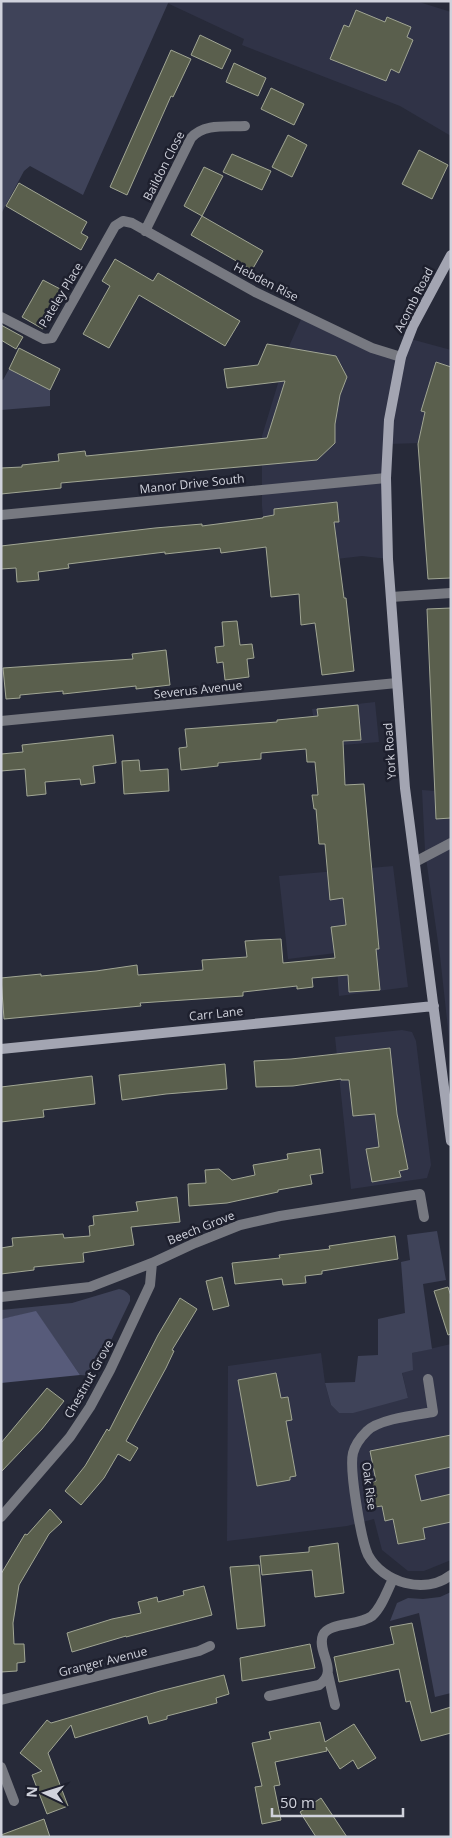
<svg xmlns="http://www.w3.org/2000/svg" width="452" height="1838" viewBox="0 0 452 1838" font-family="'Open Sans',sans-serif">
  <style>
    .built { fill: #303347 }
    .green { fill: #3f4359 }
    .forest { fill: #575b7a }
    .building { fill: #5a5f4d; stroke: #a1a694 }
    .lines { fill: none; stroke-linecap: round; stroke-linejoin: round }
    .street { stroke: #777981; stroke-width: 10 }
    .secondary { stroke: #a3a5b2; stroke-width: 10 }
    .labels { text-anchor: middle; stroke-width: 5; stroke-linejoin: round; paint-order: stroke }
    .street-label { font-size: 12px; fill: #d0d2dc; stroke: #1e202e }
  </style>
  <rect width="100%" height="100%" fill="#272a39"/>
  <path class="built" d="M416,1L451,12V136L400,106L242,45L244,39L165,2Z
    M303,315L400,357L407,338L451,350V448L421,443L388,444V559L362,556L268,567L262,506V436L290,344Z
    M375,702L379,742L318,747L312,709Z
    M422,790L435,791L451,790V1056L440,956L425,851Z
    M393,866L408,987L339,996L336,953L288,959L279,876Z
    M402,1030L412,1032L416,1041L431,1165L427,1178L351,1189L335,1037Z
    M451,1344V1560L424,1571H408L382,1550L374,1519L347,1526L227,1541L228,1366L321,1353L325,1383L331,1405L339,1413L408,1398L402,1372L412,1353Z"/>
  <path class="green" d="M1,1H169L83,195L30,166L24,171L1,214Z
    M9,369L50,390V406L1,410V379L3,380Z
    M437,1231L446,1280L423,1284L432,1349L412,1353L413,1370L402,1373L408,1398L353,1413H339L331,1405L325,1383L355,1382L358,1356L378,1355V1319L405,1313L401,1262L410,1260L407,1235Z
    M119,1289C125,1290 127,1292 130,1296V1301L94,1376L80,1375L36,1312L1,1319V1310L72,1303Z
    M451,1592V1693L435,1697L419,1613L390,1621L397,1603L408,1598L423,1599L440,1597Z"/>
  <path class="forest" d="M36,1311L80,1375L1,1383V1319Z"/>
  <path class="building" d="M356,10L385,22L387,17L411,27L407,37L413,40L399,73L391,69L386,81L330,59L344,25L349,27Z
    M200,35L231,50L222,69L191,55Z
    M171,50L191,59L173,97L171,96L127,195L110,187Z
    M234,63L266,78L258,96L226,82Z
    M271,88L304,104L294,125L261,109Z
    M288,135L307,145L292,177L272,167Z
    M419,150L448,165L432,199L402,184Z
    M232,154L271,171L262,190L223,172Z
    M204,167L223,176L202,216L184,206Z
    M19,183L87,222L81,233L88,237L81,250L6,206Z
    M202,216L263,251L252,270L191,235Z
    M115,259L153,281L158,273L240,321L225,346L139,295L109,348L83,334L110,286L102,281Z
    M43,280L64,291L43,329L22,317Z
    M1,325L23,337L16,349L1,340Z
    M267,344L336,356L347,377L340,395L335,424V443L317,460L61,483V488L1,494V468L22,467V465L59,461L58,454L85,451L86,456L267,438L285,381L227,388L224,369L258,365Z
    M19,348L60,369L50,390L9,369Z
    M436,362L451,367V578L428,579L418,444L425,412L421,411Z
    M337,502L339,522H334L344,598H346L354,671L322,675L315,623L301,625L299,594L271,597L266,547L221,553L220,548L165,554V552L68,564L69,568L38,572L39,580L17,582L16,568L1,569V546L155,528L202,524V526L263,518V517L274,515V509Z
    M451,608V818L436,819L427,609Z
    M237,621L240,645L252,644L254,658L247,659L249,677L225,680L223,662L217,663L215,647L224,646L222,622Z
    M166,650L170,685L136,689V686L63,694V691L20,695V698L6,699L3,668L133,659L132,654Z
    M358,705L361,740L343,741L345,785L364,784L379,949H376L380,990L349,992L348,975L312,978L313,987L297,989V986L243,992V996L140,1003L141,1006L4,1019L1,978L41,974V976L96,971L137,965L138,975L203,970L202,960L247,957L245,941L260,940L281,939L283,963L335,958L331,927L346,925L343,898L330,900L325,844H319L316,809H314L312,795H318L315,762H307L306,749L261,753V759L218,763V766L181,770L179,748L187,747L185,729L277,722V720L318,716L317,709Z
    M113,735L116,763L93,766L95,783L81,785L80,779L45,782L46,794L27,796L25,769L1,771V754L23,752L22,745Z
    M139,760L140,771L168,769L169,791L124,794L122,761Z
    M390,1048L397,1114L408,1169L399,1171L401,1177L372,1182L366,1149L379,1147L375,1114L353,1116L349,1080H341V1079L293,1086L256,1087L254,1061L291,1059Z
    M225,1064L227,1089L166,1094L122,1100L119,1075Z
    M92,1076L95,1104L43,1110L44,1117L1,1122V1087Z
    M320,1149L323,1173L310,1175L312,1184L278,1190V1192L227,1203L189,1206L188,1184L206,1183L205,1170L219,1169L232,1180L255,1175L253,1165L288,1159L287,1154Z
    M177,1197L180,1222L131,1227L134,1245L83,1253L84,1262L34,1267V1270L1,1274V1248L13,1246L12,1238L63,1234L64,1238L90,1236L89,1226L94,1225L93,1216L138,1211L136,1202Z
    M395,1236L398,1259L322,1271V1274L305,1276L306,1283L283,1285L282,1279L235,1284L232,1263L280,1258L279,1255L330,1249L329,1246Z
    M222,1277L229,1306L213,1310L206,1281Z
    M448,1287L451,1296V1334L448,1335L434,1291Z
    M180,1298L197,1309L172,1350L174,1351L166,1368L126,1441L138,1448L130,1461L118,1454L104,1478L81,1505L65,1491L85,1466L107,1429L109,1431L158,1335Z
    M276,1373L281,1398L288,1397L292,1420L286,1421L296,1476L290,1477V1480L257,1486L238,1380Z
    M47,1388L64,1401L42,1429L1,1472V1443Z
    M451,1435V1467L415,1475L421,1501L451,1494V1522L423,1528L425,1539L398,1544L393,1519L385,1521L382,1506L375,1507L370,1483L376,1481L370,1451Z
    M50,1509L62,1522L49,1534L19,1585L13,1623L14,1644H24L25,1662L17,1663V1671L1,1672V1574L25,1534L27,1535Z
    M338,1543L344,1593L315,1597L312,1570L262,1575L260,1556L309,1552V1547Z
    M259,1565L265,1626L237,1629L230,1567Z
    M204,1586L212,1615L126,1637V1636L72,1652L67,1633L112,1619L141,1613L138,1602L157,1597L158,1602L184,1595L183,1591Z
    M412,1623L431,1713L451,1707V1733L421,1741L410,1701L406,1702L399,1669L339,1682L334,1657L394,1644L390,1627Z
    M310,1644L315,1668L242,1681L240,1658Z
    M224,1675L229,1694L216,1698L217,1703L167,1716V1719L149,1724L147,1716L75,1738L71,1725L48,1753L68,1806L47,1814L32,1775L42,1771L20,1753L47,1720L51,1723L160,1691Z
    M320,1722L325,1742L354,1724L376,1758L358,1769L353,1760L340,1769L326,1747L327,1751L275,1762L280,1785L274,1786L281,1820L262,1824L255,1787L262,1786L252,1743L271,1739L269,1732Z
    M321,1798L347,1837H316L300,1812Z
    M44,1819L50,1837H1V1835Z"/>
  <g class="lines">
    <path class="street" d="M145,231L191,138C204,123 227,127 245,126
      M1,317L44,339L52,338L115,226L123,221L132,223L255,292L372,348L401,357
      M1,515L386,478
      M391,597L451,593
      M1,721L397,683
      M415,862L451,843
      M1,1297L90,1287L152,1263L195,1243L240,1225L280,1216L420,1194L424,1217
      M428,1379L433,1412C416,1415 379,1419 367,1431C361,1437 355,1445 353,1453C349,1469 361,1540 368,1555C383,1583 425,1595 451,1575
      M1,1517L70,1437L90,1407L110,1370L150,1285L152,1263
      M328,1674L335,1705
      M269,1696L319,1685C340,1671 316,1652 323,1635C329,1622 359,1626 372,1616C382,1607 387,1591 393,1579
      M1,1700L199,1651L210,1646
      M1,1767L14,1801"/>
    <path class="secondary" d="M451,255L413,326L401,357L389,420L386,478L388,559L405,788L451,1141
      M1,1049L434,1006"/>
  </g>
  <g class="labels">
    <g class="street-label">
      <text transform="translate(164 166) rotate(-63)" y="4">Baildon Close</text>
      <text transform="translate(266 282) rotate(27)" y="4">Hebden Rise</text>
      <text transform="translate(61 295) rotate(-59)" y="4">Pateley Place</text>
      <text transform="translate(414 300) rotate(-63)" y="4">Acomb Road</text>
      <text transform="translate(192 484) rotate(-6)" y="4">Manor Drive South</text>
      <text transform="translate(198 690) rotate(-6)" y="4">Severus Avenue</text>
      <text transform="translate(390 751) rotate(-94)" y="4">York Road</text>
      <text transform="translate(216 1014) rotate(-6)" y="4">Carr Lane</text>
      <text transform="translate(201 1228) rotate(-22)" y="4">Beech Grove</text>
      <text transform="translate(89 1379) rotate(-61)" y="4">Chestnut Grove</text>
      <text transform="translate(369 1486) rotate(83)" y="4">Oak Rise</text>
      <text transform="translate(103 1662) rotate(-14)" y="4">Granger Avenue</text>
    </g>
  </g>
  <rect width="452" height="1838" fill="none" stroke="#d0d2dc" stroke-width="5"/>
  <g transform="translate(45 1793) rotate(274)" stroke="#1e202e" stroke-width="4" paint-order="stroke">
  <path d="M0-4L9 19L0 12L-9 19Z" fill="#d0d2dc"/>
  <text y="-8" font-size="14" font-weight="bold" text-anchor="middle" fill="#d0d2dc">N</text>
  </g>
  <path d="M272 1808v8h131v-8" fill="none" stroke="#d0d2dc" stroke-width="2.5"/>
  <text x="280" y="1808" font-size="15" fill="#d0d2dc" stroke="#1e202e" stroke-width="4" paint-order="stroke">50 m</text>
</svg>
